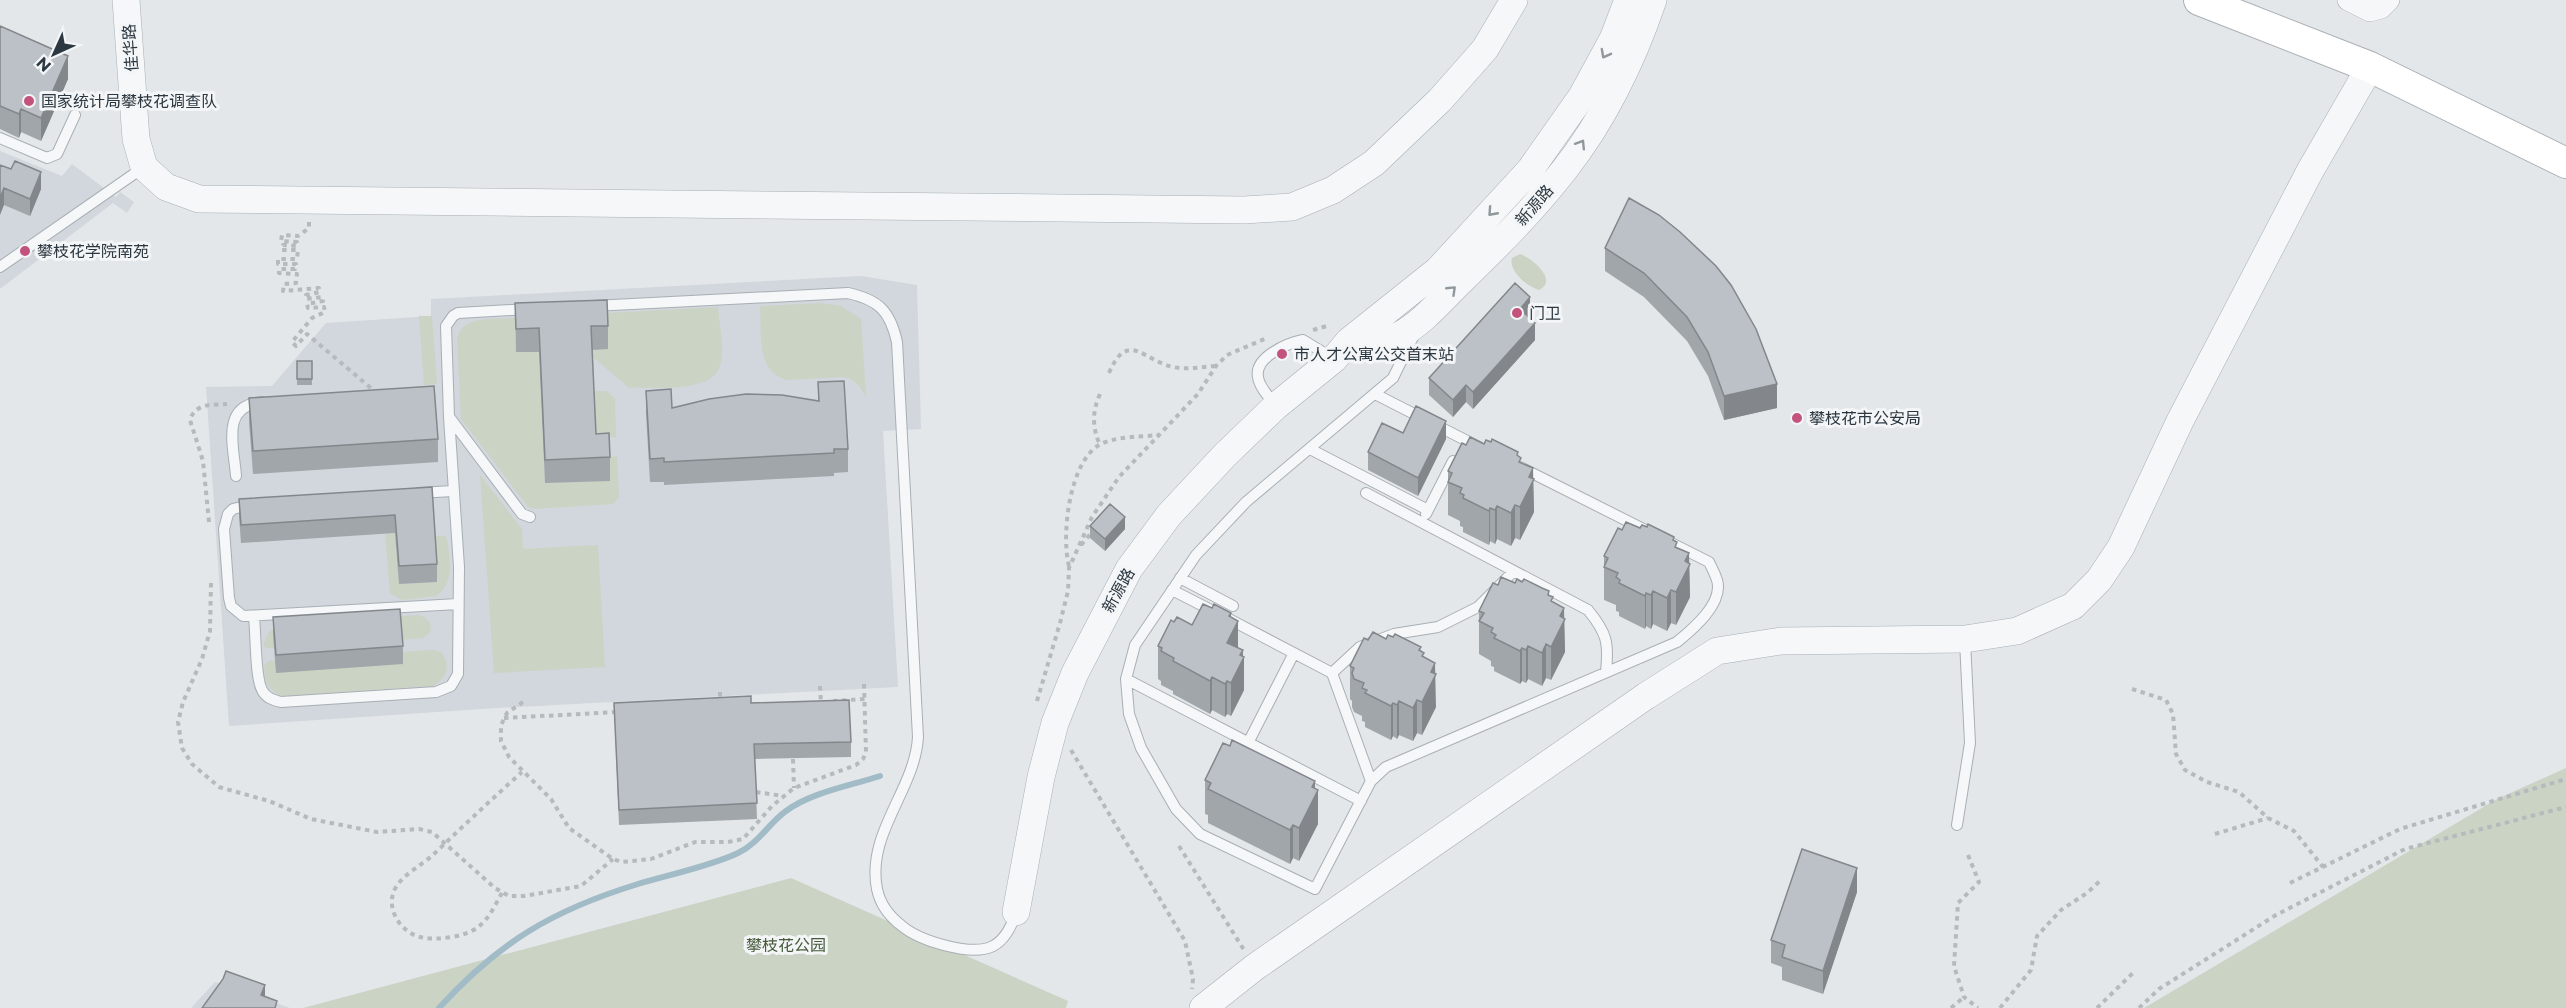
<svg xmlns="http://www.w3.org/2000/svg" width="2566" height="1008" viewBox="0 0 2566 1008" font-family="Montserrat,'Noto Sans SC',sans-serif">
  <style>
    .built { fill: #d1d7dc }
    .green { fill: #cbd3c5 }
    .lines { fill: none; stroke-linecap: round; stroke-linejoin: round }
    .stream { stroke: #a1bbc7; stroke-width: 6 }
    .service-casing { stroke: #a8afb4; stroke-width: 12 }
    .minor-casing { stroke: #a8afb4; stroke-width: 22 }
    .tertiary-casing { stroke: #a8afb4; stroke-width: 28 }
    .secondary-casing { stroke: #a8afb4; stroke-width: 32 }
    .path { stroke: #b5babd; stroke-width: 4; stroke-dasharray: 4.5 4.5; stroke-linecap: butt }
    .service { stroke: #f5f7f8; stroke-width: 10 }
    .minor { stroke: #f5f7f8; stroke-width: 21 }
    .tertiary { stroke: #f5f7f8; stroke-width: 27 }
    .secondary { stroke: #fff; stroke-width: 30 }
    .wall { fill: #a1a6aa }
    .shaded-wall { fill: #83878b }
    .building { fill: #bbc1c6; stroke: #83878b; stroke-width: 1.5 }
    .oneway { stroke: #90989c }
    .poi-dot { fill: #c3537b; stroke: #f3f5f7; stroke-width: 2 }
    .labels { text-anchor: middle; stroke-width: 6; stroke-linejoin: round; paint-order: stroke }
    .street-label { font-size: 16px; fill: #2c3841; stroke: #f3f5f7 }
    .poi-label { font-size: 16px; fill: #2c3841; stroke: #f3f5f7; text-anchor: start }
    .park-label { font-size: 16px; fill: #475b3b; stroke: #f3f5f7 }
  </style>
  <rect width="100%" height="100%" fill="#e3e7ea"/>
  <path class="built" d="M0,151L62,176L72,164L116,197L120,192L134,202L127,213L113,203L0,289Z
    M861,276L917,285L921,429L883,431L898,687L497,708L229,726L206,387L272,386L326,323L431,316V299Z
    M215,982L290,1008H191Z"/>
  <path class="green" d="M1520,254C1532,258 1559,280 1539,290C1527,287 1508,270 1512,258Z
    M820,303L841,306L861,319L866,398C861,386 856,380 843,377L788,380C755,373 762,332 760,306Z
    M718,307C719,325 726,351 719,368C710,393 652,387 629,388L585,350L606,313Z
    M419,316H432L437,384L424,385Z
    M515,318L516,352H539L545,483L609,457L617,456L619,497L613,504L535,509L528,507L461,419L457,340C461,314 495,320 515,318Z
    M593,391H606L615,398L616,437H595Z
    M480,475L522,529L523,549L598,545L605,667L494,673Z
    M395,533L399,584L437,582L434,536H445L447,539C450,559 455,583 436,596L402,600L390,593L385,534Z
    M417,615L425,617L430,623L431,631L423,638L401,640L274,635V648H267L263,645L269,632L281,624Z
    M433,650L441,652C452,665 446,679 433,686L283,696C267,691 265,681 264,665L269,661Z
    M2566,768V1008H2144L2497,799Z
    M791,878L1068,1001L1066,1008H303Z"/>
  <g class="lines">
    <path class="stream" d="M439,1008C499,942 553,910 638,884C668,875 711,866 738,853C758,844 769,823 786,811C812,792 850,786 880,776"/>
    <defs>
      <path id="service" d="M0,138L47,158L57,154L75,115
        M0,267L144,167
        M593,306L848,293C879,300 890,311 897,342L918,737C915,790 866,833 877,889C880,904 890,917 902,926C920,941 972,957 993,946C1005,940 1012,925 1016,913
        M1414,335L1393,378L1246,502L1196,555L1135,645L1126,679L1129,714L1141,748L1176,809L1200,834L1315,889L1371,781L1386,767L1677,642C1693,629 1724,603 1717,580C1715,574 1712,568 1709,562L1520,467
        M1375,394L1479,447
        M1276,406C1270,398 1259,387 1258,377C1254,357 1288,343 1303,340L1334,359
        M450,418L522,514L530,517
        M1310,449L1428,510
        M236,476C234,447 220,405 262,402
        M418,493L453,491
        M1366,493L1588,610C1607,633 1609,643 1606,672
        M253,504L233,509L228,514L224,529L229,598L231,606L243,616L458,604
        M1426,514L1453,461
        M1180,578L1233,606
        M1172,590L1213,611
        M254,617C256,634 255,677 262,690C266,698 273,700 281,702L436,692L451,686L458,674L459,567L449,417L446,326L453,316L458,313L529,309
        M1227,618L1332,673L1371,781
        M1332,673L1360,647L1394,634L1438,627L1478,607L1514,571
        M1126,679L1361,801
        M1248,743L1294,653
        M1957,825L1970,743L1965,641"/>
      <path id="minor" d="M2348,0L2370,11L2381,8L2389,0"/>
      <path id="tertiary" d="M126,0L136,139L144,167L166,187L199,199L1244,210L1292,207L1333,190L1374,163L1440,100L1485,49L1514,0
        M1349,341C1361,341 1389,342 1398,336C1423,323 1443,298 1463,279C1499,244 1534,209 1565,169C1604,119 1633,59 1653,0
        M1016,912L1041,777L1055,723L1075,673L1129,569L1169,515L1225,455L1276,406L1334,359L1349,341L1438,270L1530,170L1582,96L1613,39L1628,0
        M1203,1008L1255,967L1646,696L1717,651L1781,641L1965,639L2017,631L2073,606L2099,580L2121,547L2180,421L2310,171L2370,67"/>
      <path id="secondary" d="M2199,0L2370,67L2566,163"/>
    </defs>
    <use href="#service" class="service-casing"/>
    <use href="#minor" class="minor-casing"/>
    <use href="#tertiary" class="tertiary-casing"/>
    <use href="#secondary" class="secondary-casing"/>
    <path class="path" d="M309,222V228L298,236L282,235L281,241L297,242V246L283,245L282,250H298L297,259H278V264H296L295,269H279V273L297,274L296,283L284,284L283,291L319,288L320,292L306,295V299L322,297L323,301L307,304L308,308L324,307L325,312L312,318L292,342L296,346L307,334L372,389V394
      M1313,330L1327,326
      M1109,373C1128,329 1144,361 1173,367C1186,370 1201,367 1215,366
      M1100,394C1092,412 1092,427 1100,445
      M209,522L203,461L190,420C195,403 212,405 227,404
      M1081,545L1093,531
      M1069,566C1061,536 1069,463 1099,445C1115,436 1141,437 1159,435
      M211,583L210,631L202,659L183,702L178,722L182,748L192,764L219,787L269,801L311,819L377,832L419,829L432,832L495,888L509,896H524L581,886L613,859
      M820,686L821,704
      M2132,689L2166,700L2173,714L2176,754L2185,770L2207,782L2239,792L2268,818L2294,831L2323,867
      M720,692V703
      M833,701L865,699
      M1037,701L1060,623L1068,591L1069,568L1092,517L1119,477L1198,394L1216,366L1227,355L1267,338
      M523,702L507,713L501,725V741L509,757L551,799L569,828L613,859L622,862L651,859L695,842H728L743,839L772,806L794,788L856,765L863,759L866,752L864,684
      M504,718L618,712
      M1071,750L1185,941L1193,979L1192,989
      M793,759L794,788
      M756,792L783,796
      M2215,834L2268,818
      M1179,846L1244,950
      M1968,855L1979,882L1958,903L1954,966L1964,997L1978,1008
      M2290,883L2400,829L2566,779
      M502,893C495,905 489,919 478,927C466,937 435,941 420,937C400,932 384,907 396,887C405,873 422,865 434,854C463,826 492,799 522,772
      M1951,1008L1964,997
      M2000,1008L2031,970L2037,936L2061,910L2087,893L2102,879
      M2097,1008L2135,971
      M2139,1008L2159,989L2276,915L2405,849L2566,807"/>
    <use href="#service" class="service"/>
    <use href="#minor" class="minor"/>
    <use href="#tertiary" class="tertiary"/>
    <use href="#secondary" class="secondary"/>
  </g>
  <path class="wall" d="M0,26L68,79L41,141L21,132L19,138L0,129Z
    M0,165L41,189L30,216L4,205Z
    M1629,198L1777,408L1724,420L1708,376L1687,341L1644,297L1605,271V248Z
    M515,303L608,326V349L592,350L596,434L610,457V481L545,483L539,352H516Z
    M1530,314L1528,317L1535,340L1473,409L1466,402L1453,417L1429,395V378Z
    M297,361H312V385H297Z
    M818,382L848,449V472L834,473V476L664,485V482H650L646,414V391L672,408L818,400Z
    M249,398L438,439V462L253,474L249,422Z
    M1403,433L1446,439L1418,496L1368,470V452Z
    M1484,444L1518,456L1521,463L1533,479L1534,512L1520,540L1515,538L1511,546L1497,539L1495,544L1490,541L1489,545L1463,532V527L1460,526V521L1448,515V471Z
    M432,487L437,564V582L399,584L395,533L241,543L239,517V499Z
    M1090,526L1125,529L1105,551L1090,538Z
    M1640,528L1674,541L1677,548L1689,564L1690,597L1676,625L1671,623L1667,631L1653,624L1651,629L1646,626L1645,629L1619,616V612L1616,611V605L1604,600V556L1622,530Z
    M1515,583L1553,602L1564,619L1565,652L1551,680L1546,678L1542,686L1528,679L1526,683L1522,681L1520,684L1494,671V667L1491,666V661L1479,654V611L1498,585Z
    M273,617L403,646V664L276,673L273,635Z
    M1231,617L1238,648L1243,656L1244,690L1231,716L1227,714L1225,717L1212,710L1210,714L1173,694V691L1161,685V681L1158,679V646L1174,622L1192,625Z
    M1386,639L1421,651L1424,658L1436,707L1422,735L1417,733L1413,741L1399,735L1397,739L1393,736L1391,740L1365,727V722L1362,721V716L1354,712L1352,707V701L1350,699V666L1368,640Z
    M614,703H751L851,742V757L755,759L757,819L619,825Z
    M1205,780L1315,788L1318,824L1299,861L1293,858L1290,864L1208,823V815L1205,814Z
    M1857,892L1823,994L1782,980V967L1771,963V940Z"/>
  <path class="shaded-wall" d="M68,56V79L41,141V118Z
    M21,109V132L19,138V114Z
    M41,172V189L30,216V199Z
    M4,188V205L0,215V198Z
    M1530,297V314L1520,326V309Z
    M1535,323V340L1473,409V392Z
    M1777,384V408L1724,420V396Z
    M1466,385V402L1453,417V400Z
    M1446,421V439L1418,496V478Z
    M1533,468L1534,512L1520,540V507L1529,477Z
    M1515,505V538L1511,546V513Z
    M1497,506V539L1495,544V510Z
    M1490,508V541L1489,545V511Z
    M1125,517V529L1105,551V539Z
    M1689,553L1690,597L1676,625V592L1685,561Z
    M1671,590V623L1667,631V598Z
    M1653,591V624L1651,629V595Z
    M1646,593V626L1645,629V596Z
    M1564,608L1565,652L1551,680V647L1560,616Z
    M1231,613V635L1238,621V654L1227,643L1229,616Z
    M1546,644V678L1542,686V653Z
    M1528,646V679L1526,683V650Z
    M1522,648V681L1520,684V651Z
    M1243,650V659L1244,657V690L1231,716V683Z
    M1435,663L1436,707L1422,735V702L1431,672Z
    M1212,677V710L1210,714V681Z
    M1227,681V714L1225,717V684Z
    M1417,700V733L1413,741V708Z
    M1399,701V735L1397,739V705Z
    M1393,703V736L1391,740V706Z
    M1315,781V797L1318,790V824L1299,861V828L1312,787Z
    M1293,825V858L1290,864V830Z
    M1857,868V892L1823,994V971Z
    M265,985V1006L261,995Z"/>
  <path class="building" d="M0,26L68,56L41,118L21,109L19,114L0,106Z
    M15,161L41,172L30,199L4,188L0,198V165L11,169Z
    M1629,198L1659,215L1680,232L1716,266L1731,285L1756,329L1777,384L1724,396L1708,352L1687,317L1644,273L1605,248Z
    M1515,283L1530,297L1520,309L1535,323L1473,392L1466,385L1453,400L1429,378Z
    M607,300L608,326H591L596,434L609,433L610,457L545,460L539,328L516,329L515,303Z
    M297,361H312V379H297Z
    M844,381L848,449H834V453L664,462V458L650,459L646,391L671,389L672,408L709,399L746,394L782,395L819,401L818,382Z
    M434,386L438,439L253,451L249,398Z
    M1416,406L1446,421L1418,478L1368,452L1382,423L1403,433Z
    M1470,437L1484,444L1486,440L1491,442L1492,439L1518,452L1517,455L1521,458L1519,462L1533,468L1529,477L1534,479L1520,507L1515,505L1511,513L1497,506L1495,510L1490,508L1489,511L1463,498L1464,495L1460,493L1462,488L1448,482L1452,473L1448,471L1462,443L1466,445Z
    M432,487L437,564L399,566L395,515L241,525L239,499Z
    M1110,504L1125,517L1105,539L1090,526Z
    M1626,522L1640,528L1642,525L1647,527L1648,524L1674,537L1673,540L1677,542L1675,547L1689,553L1685,561L1690,564L1676,592L1671,590L1667,598L1653,591L1651,595L1646,593L1645,596L1619,583L1620,580L1616,577L1618,573L1604,567L1608,558L1604,556L1618,528L1622,530Z
    M1501,577L1515,583L1517,579L1522,582L1524,579L1542,588L1549,591L1548,595L1553,597L1551,601L1564,608L1560,616L1565,619L1551,647L1546,644L1542,653L1528,646L1526,650L1522,648L1520,651L1494,638L1496,635L1491,632L1493,628L1479,621L1484,613L1479,611L1493,583L1498,585Z
    M1203,604L1212,608L1214,604L1231,613L1229,616L1238,621L1227,643L1243,650L1240,655L1244,657L1231,683L1227,681L1225,684L1212,677L1210,681L1173,661L1174,658L1161,651L1162,648L1158,646L1171,620L1174,622L1177,617L1192,625Z
    M400,609L403,646L276,655L273,617Z
    M1373,632L1386,639L1388,635L1393,637L1395,634L1421,647L1419,650L1424,653L1422,656L1435,663L1431,672L1436,674L1422,702L1417,700L1413,708L1399,701L1397,705L1393,703L1391,706L1365,693L1367,690L1362,688L1364,683L1354,679L1352,673L1354,668L1350,666L1364,638L1368,640Z
    M751,696V703L849,700L851,742L754,744L757,803L619,810L614,703Z
    M1232,740L1315,781L1312,787L1318,790L1299,828L1293,825L1290,830L1208,789L1211,783L1205,780L1223,743L1230,746Z
    M1802,849L1857,868L1823,971L1782,957L1785,945L1771,940Z
    M226,971L265,985L261,995L277,1001L275,1008H202L223,979Z"/>
  <defs><path id="oneway-chevron" d="M-2-3.5L2.5 0L-2 3.5" fill="none" stroke-width="1.6" stroke-linecap="round" stroke-linejoin="round" transform="scale(1.5)"/></defs>
  <g class="oneway">
    <use href="#oneway-chevron" transform="translate(1605 54) rotate(118)"/>
    <use href="#oneway-chevron" transform="translate(1581 144) rotate(-58)"/>
    <use href="#oneway-chevron" transform="translate(1492 212) rotate(132)"/>
    <use href="#oneway-chevron" transform="translate(1452 290) rotate(-44)"/>
  </g>
  <g class="poi-dot">
    <circle cx="29" cy="101" r="6"/>
    <circle cx="25" cy="251" r="6"/>
    <circle cx="1517" cy="313" r="6"/>
    <circle cx="1282" cy="354" r="6"/>
    <circle cx="1797" cy="418" r="6"/>
  </g>
  <g class="labels">
    <g class="street-label">
      <text transform="translate(130 48) rotate(-94)" y="6">佳华路</text>
      <text transform="translate(1534 205) rotate(-49)" y="6">新源路</text>
      <text transform="translate(1118 590) rotate(-61)" y="6">新源路</text>
    </g>
    <g class="poi-label">
      <text x="41" y="107">国家统计局攀枝花调查队</text>
      <text x="37" y="257">攀枝花学院南苑</text>
      <text x="1529" y="319">门卫</text>
      <text x="1294" y="360">市人才公寓公交首末站</text>
      <text x="1809" y="424">攀枝花市公安局</text>
    </g>
    <g class="park-label">
      <text x="786" y="951">攀枝花公园</text>
    </g>
  </g>
  <g transform="translate(54 54) rotate(225)" stroke="#f3f5f7" stroke-width="4.5" paint-order="stroke">
  <path d="M0-4.5L10 22L0 15L-10 22Z" fill="#2c3841"/>
  <text y="-9" font-size="16" font-weight="bold" text-anchor="middle" fill="#2c3841">N</text>
  </g>
</svg>
